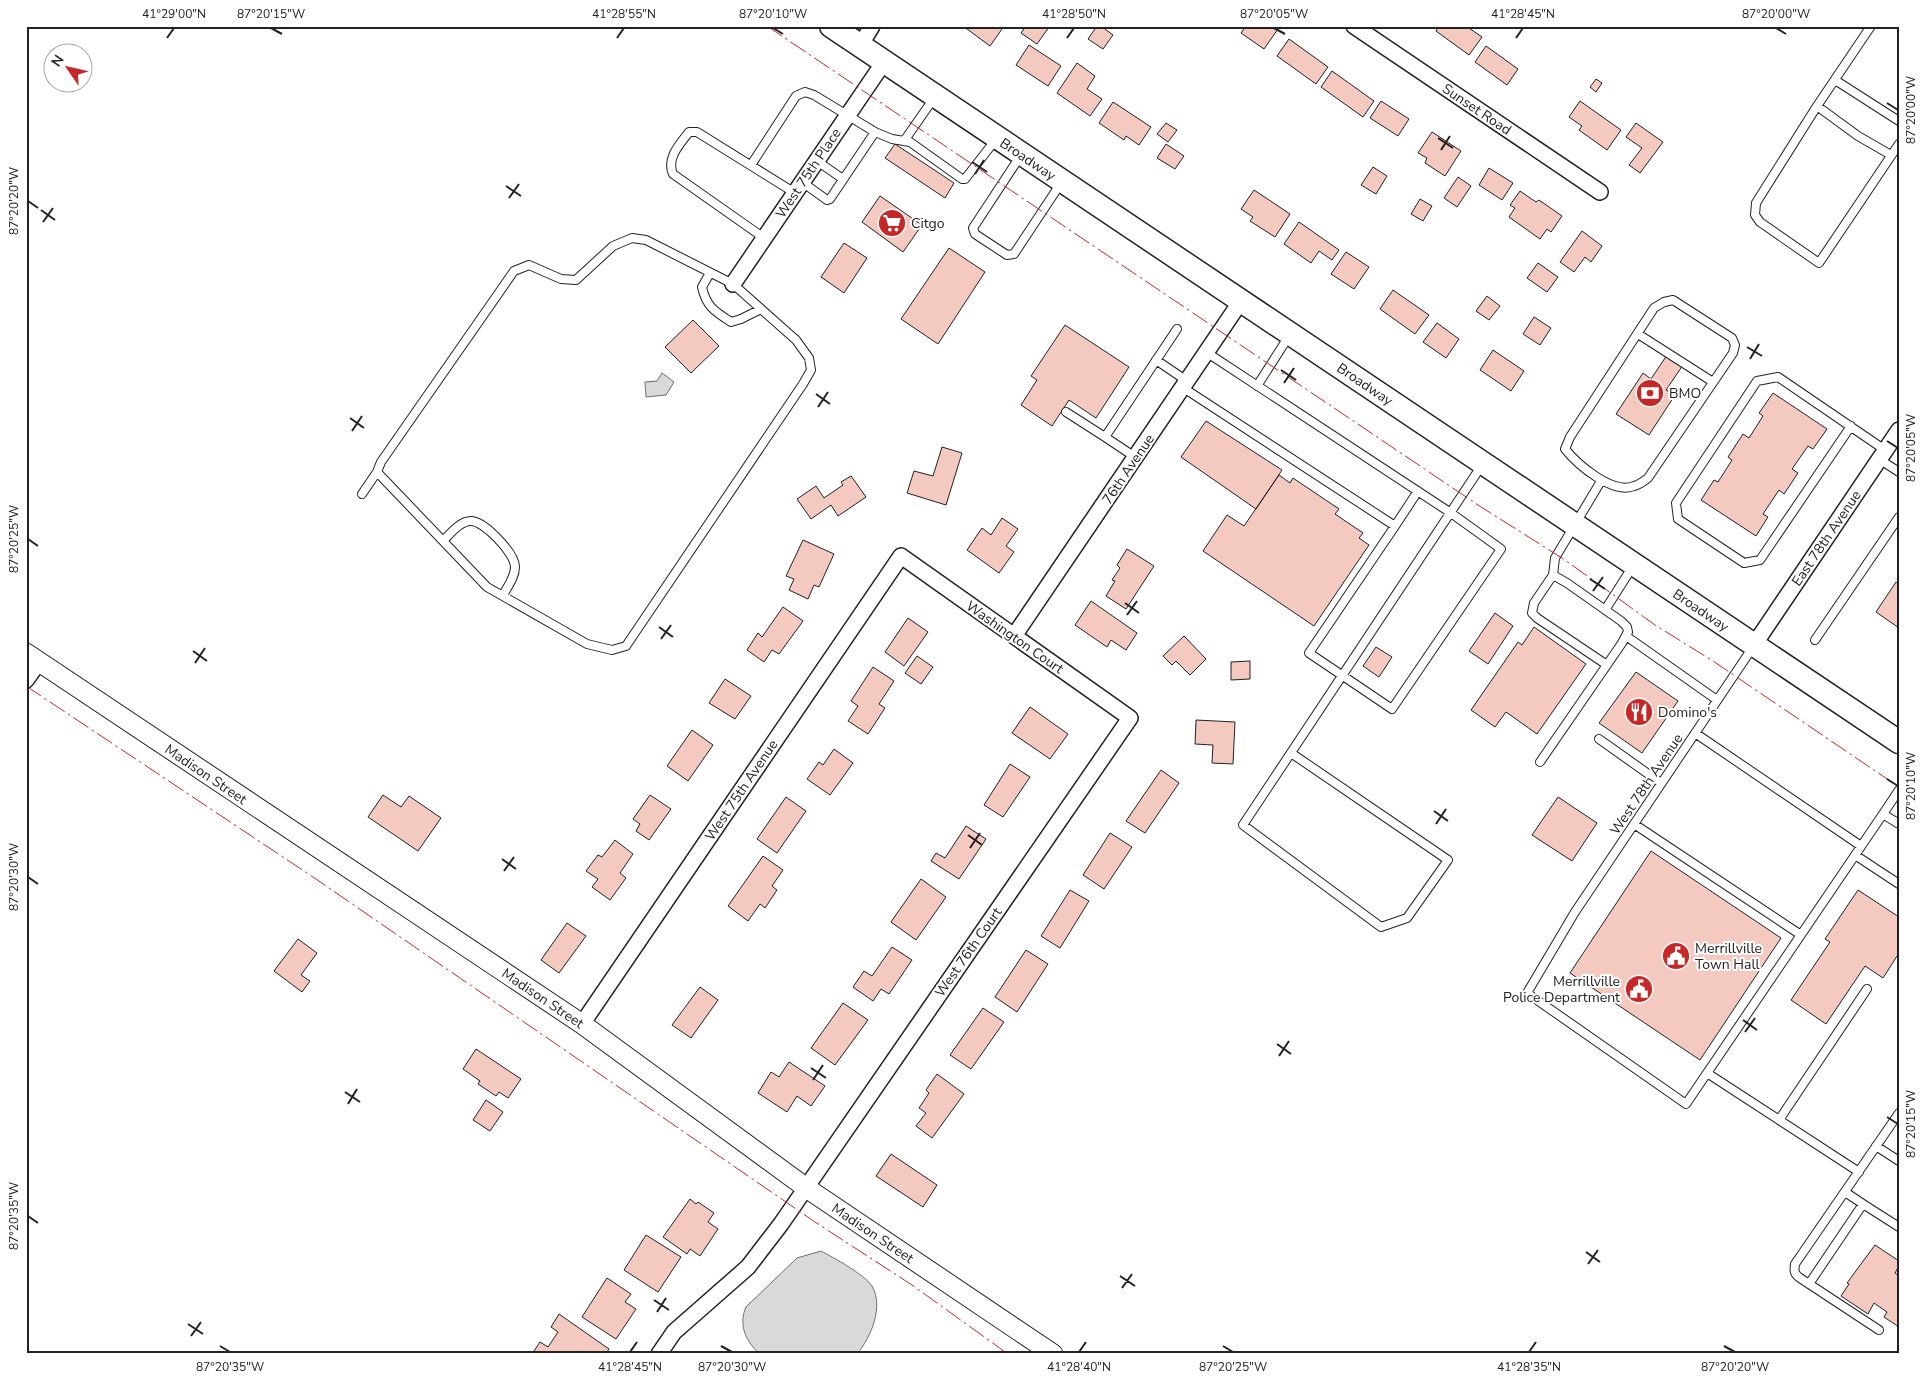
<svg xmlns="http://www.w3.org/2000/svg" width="1925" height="1380" viewBox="0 0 1925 1380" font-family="'Nunito Sans',sans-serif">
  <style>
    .water { fill: #d9d9d9; stroke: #6f6f6f }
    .building { fill: #f3c9c0; stroke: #222 }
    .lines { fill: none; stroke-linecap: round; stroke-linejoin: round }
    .service-casing { stroke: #222; stroke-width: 10 }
    .minor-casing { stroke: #222; stroke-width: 18 }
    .tertiary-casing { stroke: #222; stroke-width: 21 }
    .primary-casing { stroke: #222; stroke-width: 25 }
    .service { stroke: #fff; stroke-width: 8 }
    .minor { stroke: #fff; stroke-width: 15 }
    .tertiary { stroke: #fff; stroke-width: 19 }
    .primary { stroke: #fff; stroke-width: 22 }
    .power { stroke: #c62828; stroke-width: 1; stroke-dasharray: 18 4 2.5 4; stroke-linecap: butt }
    .ticks { fill: none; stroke: #222; stroke-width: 2 }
    .labels { text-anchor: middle; stroke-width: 4; stroke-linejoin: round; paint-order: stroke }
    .street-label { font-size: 14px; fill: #222; stroke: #fff }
    .poi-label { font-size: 14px; fill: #222; stroke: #fff; text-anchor: start }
    .neatline { fill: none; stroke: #222; stroke-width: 2 }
    .ticks-label { font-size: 12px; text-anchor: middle; fill: #222 }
  </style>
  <rect width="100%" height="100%" fill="#fff"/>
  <path class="water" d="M662,373L674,382L666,395L646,397L645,382L657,381Z
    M821,1251C834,1258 864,1274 872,1286C884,1307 871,1337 857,1354H760C746,1342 738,1325 746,1307L797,1258Z"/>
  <path class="building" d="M963,26H999L1002,29L990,46Z
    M1026,26H1048L1049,27L1037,44L1021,33Z
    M1097,26H1101L1113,35L1103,49L1088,39Z
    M1246,26H1274L1278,29L1264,49L1241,33Z
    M1439,26H1466L1482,37L1469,55L1436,31Z
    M1289,39L1328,67L1316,84L1277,56Z
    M1029,45L1061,66L1048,86L1016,65Z
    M1486,46L1518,69L1507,85L1475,62Z
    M1077,63L1095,76L1087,89L1102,99L1090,116L1057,93Z
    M1332,71L1374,101L1363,117L1321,87Z
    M1596,79L1602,83L1596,92L1590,87Z
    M1381,101L1409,119L1398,136L1370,118Z
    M1580,101L1621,130L1607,150L1579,130L1582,126L1569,117Z
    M1113,102L1151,127L1139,145L1126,136L1124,140L1099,123Z
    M1166,123L1177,130L1168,142L1157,134Z
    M1636,123L1663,142L1640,173L1629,165L1642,148L1626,137Z
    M1432,132L1461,151L1445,176L1425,163L1427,158L1418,153Z
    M895,144L954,183L945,198L885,158Z
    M1166,144L1184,156L1175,169L1157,158Z
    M1373,167L1387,176L1376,194L1361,185Z
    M1489,168L1513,183L1502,200L1479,185Z
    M1458,177L1471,186L1457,207L1444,198Z
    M1254,190L1290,214L1275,237L1250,221L1253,217L1241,209Z
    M1520,191L1536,202L1539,200L1562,216L1551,232L1547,229L1540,239L1509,217L1515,208L1510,205Z
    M880,196L922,225L903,252L862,222Z
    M1420,199L1432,206L1423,221L1411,214Z
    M1299,222L1339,250L1332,260L1319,251L1311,263L1284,244Z
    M1582,231L1602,246L1591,262L1585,257L1574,272L1560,262Z
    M844,243L867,258L844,293L821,277Z
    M949,248L985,272L938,344L901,319Z
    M1346,252L1369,267L1354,289L1331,274Z
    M1538,263L1558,277L1547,292L1527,278Z
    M1393,290L1429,315L1415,334L1380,309Z
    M1487,296L1500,306L1489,320L1476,311Z
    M1534,317L1551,328L1540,345L1523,334Z
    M693,320L719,346L691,373L665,347Z
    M1437,323L1459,339L1446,358L1423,342Z
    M1065,325L1129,367L1096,418L1069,400L1052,426L1021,405L1037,380L1031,376Z
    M1493,350L1524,371L1511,391L1480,370Z
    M1667,355L1683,365L1666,390L1675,395L1649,435L1616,414L1643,373L1651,379Z
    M1773,393L1827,429L1813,449L1808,446L1792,469L1798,473L1784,494L1779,490L1763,514L1768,517L1756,536L1701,500L1714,480L1718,482L1732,460L1728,457L1743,434L1749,438L1763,416L1759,413Z
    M1206,421L1282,470L1256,509L1181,457Z
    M942,447L962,453L946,505L907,493L914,471L933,476Z
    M1279,475L1290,483L1293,478L1339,509L1335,514L1363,533L1359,538L1369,545L1314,626L1203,551L1227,515L1244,526Z
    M851,476L866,497L838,516L831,505L811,519L797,499L816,486L824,498L843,485L841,482Z
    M1002,518L1018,529L1006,546L1014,552L999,573L967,550L982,528L991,535Z
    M803,540L834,554L819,587L814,585L808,599L789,590L794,579L786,576Z
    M1127,549L1154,566L1126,609L1106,596L1115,581L1112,580L1120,568L1117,565Z
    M1896,582L1899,584V628L1876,612Z
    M1091,601L1137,633L1126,650L1111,640L1107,647L1075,625Z
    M783,607L803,621L779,654L772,650L764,662L747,650L758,633L762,637Z
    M1495,613L1513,626L1488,664L1469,651Z
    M908,618L928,632L904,666L885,652Z
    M1534,627L1586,664L1537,734L1506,712L1495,727L1471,710L1518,642L1522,645Z
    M1184,636L1206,659L1190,675L1176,661L1172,665L1163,656Z
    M1376,647L1392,657L1379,677L1363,666Z
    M917,656L933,667L921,684L905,673Z
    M1250,661V679L1231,680V662Z
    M873,667L894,681L879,704L885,708L868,734L848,721L858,706L851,701Z
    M1636,672L1678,701L1642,753L1599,723Z
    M725,679L751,696L735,719L709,703Z
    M1030,707L1068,734L1050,759L1012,733Z
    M1196,720L1235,722L1233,764L1212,763L1213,745L1195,744Z
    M692,730L713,745L688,781L667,766Z
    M834,749L853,763L830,795L807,779L819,762L823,765Z
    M1010,764L1030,777L1003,817L984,805Z
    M1161,770L1179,783L1145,833L1126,821Z
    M383,795L401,807L409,796L441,818L418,851L368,817Z
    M650,795L671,809L649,840L636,831L640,824L633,819Z
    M786,797L806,811L777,853L757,839Z
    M1558,797L1597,823L1572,861L1532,835Z
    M966,826L986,839L959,879L931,861L936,853L945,858Z
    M1110,833L1132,847L1104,889L1083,875Z
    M615,840L633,854L620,873L626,878L610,900L592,887L598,879L586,871L598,855L602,857Z
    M1651,851L1781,938L1700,1060L1570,973Z
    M763,856L783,870L772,886L777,890L765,908L760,904L748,921L728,906Z
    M921,879L946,897L916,940L891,922Z
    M1070,890L1089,901L1060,948L1041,936Z
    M1858,890L1899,917V953L1883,978L1865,966L1826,1024L1791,1000L1830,942L1825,939Z
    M567,923L586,936L559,973L541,960Z
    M298,939L317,953L301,975L310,981L302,992L274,971Z
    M892,947L912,960L889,994L881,989L873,1001L853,987L864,971L872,976Z
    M1026,950L1048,964L1017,1012L995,997Z
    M700,987L718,1000L691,1038L672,1025Z
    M843,1003L868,1020L835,1065L811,1048Z
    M983,1008L1004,1022L971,1069L950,1055Z
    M476,1049L521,1079L508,1098L499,1092L496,1096L478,1084L480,1081L463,1069Z
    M789,1062L825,1086L811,1106L797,1096L787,1112L758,1093L771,1072L779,1077Z
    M937,1074L964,1094L932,1138L916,1126L926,1113L919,1108L929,1093L926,1090Z
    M486,1100L503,1112L490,1131L473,1120Z
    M891,1154L937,1185L923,1207L876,1176Z
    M690,1199L696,1204L698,1202L714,1213L708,1222L718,1229L700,1256L690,1249L687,1254L663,1237Z
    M646,1235L681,1257L658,1292L624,1270Z
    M1875,1245L1899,1261V1266L1895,1273L1899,1276V1327L1884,1317L1887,1312L1874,1303L1868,1314L1841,1296L1849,1284L1847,1283Z
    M607,1278L631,1294L625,1302L636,1309L616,1339L582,1317Z
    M559,1314L609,1349L606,1354H586L581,1351L579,1354H532L540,1342L548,1347L558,1332L551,1327Z"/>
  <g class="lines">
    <defs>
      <path id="service" d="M1871,26L1817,106L1756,203L1755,215L1760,222L1819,263L1899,144
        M1835,80L1899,121
        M1817,106L1858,136L1891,155
        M904,141L934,98
        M1021,155L973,228L975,234L1007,255L1014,254L1061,183
        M817,161L843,179
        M751,165L796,96L805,92L814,95L875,132L892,139L910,142L962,179H965L997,138
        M802,182L827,200L830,199L875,132
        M632,238L646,240L733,284L796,340L809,358L811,370L803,384L626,646L612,650L587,644L487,587L377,472L381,462L514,271L529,265L561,279L576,280L613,246Z
        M764,238L673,174C666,158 680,144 689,132H697L795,193
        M710,273L702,287C706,306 714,311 731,322L741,319L761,309
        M1673,300L1732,338L1735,345L1733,353L1648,478C1644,481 1639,485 1634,486C1613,495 1578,465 1565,449L1570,437L1654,308L1664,302Z
        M1638,334L1713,382
        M1206,352L1451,513L1501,549L1392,709L1309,653L1395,526
        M1156,360L1187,381
        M1257,386L1289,336
        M1182,387L1395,526L1418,491
        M1066,412L1105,437
        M1851,426L1760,560L1744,563L1678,519L1676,503L1757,381L1778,377L1885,450
        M1135,457L1105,437L1177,329
        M1879,459L1899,472
        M362,494L377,472
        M443,541C450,534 460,521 471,521C484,521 515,553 515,567C515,577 508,586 503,595
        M1553,575L1555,558L1601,481
        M1605,610L1633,566
        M1626,636L1717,700
        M1815,640L1899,517
        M1753,647L1575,912L1527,993L1686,1104L1883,814
        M1695,733L1861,846
        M1599,739L1661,783
        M1291,753L1448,860L1407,918L1381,927L1243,825L1482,465
        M1540,762L1622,643L1628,632L1627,627L1621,621L1567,583L1553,575L1534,603L1532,613L1537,618L1607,665
        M1899,790L1883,814L1899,824
        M1634,824L1801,935
        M1855,855L1899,884
        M1707,1073L1859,1172
        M1779,1120L1867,989
        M1876,1146L1899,1161
        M1845,1192L1863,1204
        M1809,1284L1863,1204L1899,1227
        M1879,1330L1800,1278C1794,1274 1794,1271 1795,1264L1899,1113"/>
      <path id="minor" d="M1354,26L1600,192
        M860,46L872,26
        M733,284L884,62
        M1014,636L1241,301
        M1754,645L1899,430
        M26,680L39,662
        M582,1024L901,556L1130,718L781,1224L748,1267L674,1332L659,1354"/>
      <path id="tertiary" d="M26,653L582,1024L805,1187L1053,1354"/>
      <path id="primary" d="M831,26L1899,742"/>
    </defs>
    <use href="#service" class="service-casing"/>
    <use href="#minor" class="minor-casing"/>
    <use href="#tertiary" class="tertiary-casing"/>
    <use href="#primary" class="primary-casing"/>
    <use href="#service" class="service"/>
    <use href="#minor" class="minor"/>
    <use href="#tertiary" class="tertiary"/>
    <use href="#primary" class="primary"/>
    <path class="power" d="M767,26L1478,505L1565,560L1655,625L1713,661L1899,787
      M26,32L30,26
      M26,686L313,877L815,1222L912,1285L1008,1354"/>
  </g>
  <path class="ticks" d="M271,28L282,34M773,28L783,34M1274,28L1285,34M1776,28L1786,34M167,38L174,28M617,38L624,28M1067,38L1074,28M1516,38L1523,28M1887,103L1898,110M1438,138L1453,148M1441,150L1450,136M972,162L987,172M975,174L984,160M506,186L521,196M509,198L519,184M28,201L38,208M41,210L55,220M43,222L53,208M1747,347L1762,356M1750,359L1759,344M1281,370L1296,380M1284,383L1294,368M816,394L830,404M818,407L828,392M350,418L364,428M352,431L362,416M1887,441L1898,448M28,539L38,546M1590,579L1605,589M1593,591L1603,577M1125,603L1139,613M1127,615L1137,601M659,627L673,637M661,639L671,625M193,651L207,661M195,663L205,648M1887,779L1898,786M1434,811L1448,821M1436,824L1446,809M968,835L982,845M970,848L980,833M502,859L516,869M504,871L514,857M28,877L38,884M1743,1020L1757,1030M1745,1032L1755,1018M1277,1044L1291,1054M1279,1056L1289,1041M811,1068L826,1078M813,1080L823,1065M345,1092L360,1102M348,1104L357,1089M1887,1117L1898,1124M28,1216L38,1223M1586,1252L1600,1262M1588,1264L1598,1250M1120,1276L1135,1286M1122,1288L1132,1274M654,1300L669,1310M657,1312L666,1298M188,1324L203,1334M191,1336L201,1322M220,1346L230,1352M721,1346L732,1352M1223,1346L1233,1352M1724,1346L1735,1352M630,1352L637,1342M1079,1352L1086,1342M1529,1352L1536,1342"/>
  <defs>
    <symbol id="supermarket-disc" viewBox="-11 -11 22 22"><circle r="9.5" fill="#c62828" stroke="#fff"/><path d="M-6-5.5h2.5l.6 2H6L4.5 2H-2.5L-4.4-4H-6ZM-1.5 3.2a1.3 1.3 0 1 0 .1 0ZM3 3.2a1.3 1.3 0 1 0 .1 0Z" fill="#fff"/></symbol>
    <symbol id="bank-disc" viewBox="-11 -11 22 22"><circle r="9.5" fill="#c62828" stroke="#fff"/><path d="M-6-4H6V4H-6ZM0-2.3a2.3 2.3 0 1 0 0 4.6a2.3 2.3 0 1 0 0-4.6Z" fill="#fff"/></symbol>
    <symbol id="restaurant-disc" viewBox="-11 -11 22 22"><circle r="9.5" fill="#c62828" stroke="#fff"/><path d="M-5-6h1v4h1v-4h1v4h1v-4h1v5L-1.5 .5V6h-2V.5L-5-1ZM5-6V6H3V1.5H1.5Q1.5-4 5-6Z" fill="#fff"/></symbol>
    <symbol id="civic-disc" viewBox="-11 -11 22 22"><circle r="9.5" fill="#c62828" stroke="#fff"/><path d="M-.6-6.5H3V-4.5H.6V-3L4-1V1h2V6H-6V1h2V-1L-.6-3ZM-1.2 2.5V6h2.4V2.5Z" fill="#fff"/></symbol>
  </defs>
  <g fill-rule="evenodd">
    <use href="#supermarket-disc" x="876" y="207" width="32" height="32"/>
    <use href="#bank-disc" x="1634" y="377" width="32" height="32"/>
    <use href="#restaurant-disc" x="1623" y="696" width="32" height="32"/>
    <use href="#civic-disc" x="1660" y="940" width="32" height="32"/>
    <use href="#civic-disc" x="1623" y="973" width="32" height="32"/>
  </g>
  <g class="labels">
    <g class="street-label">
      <text transform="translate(1477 109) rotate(34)" y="5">Sunset Road</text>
      <text transform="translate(1028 159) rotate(34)" y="5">Broadway</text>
      <text transform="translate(808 173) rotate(-56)" y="5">West 75th Place</text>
      <text transform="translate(1365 384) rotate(34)" y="5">Broadway</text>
      <text transform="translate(1128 469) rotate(-56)" y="5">76th Avenue</text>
      <text transform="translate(1826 538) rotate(-56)" y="5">East 78th Avenue</text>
      <text transform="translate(1701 610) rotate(34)" y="5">Broadway</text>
      <text transform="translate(1015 637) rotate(35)" y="5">Washington Court</text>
      <text transform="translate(206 774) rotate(34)" y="5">Madison Street</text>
      <text transform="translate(1646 784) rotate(-56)" y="5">West 78th Avenue</text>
      <text transform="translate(741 790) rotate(-56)" y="5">West 75th Avenue</text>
      <text transform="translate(968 952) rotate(-55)" y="5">West 76th Court</text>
      <text transform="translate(543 998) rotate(34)" y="5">Madison Street</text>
      <text transform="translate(873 1233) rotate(34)" y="5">Madison Street</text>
    </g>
    <g class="poi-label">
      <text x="911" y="228">Citgo</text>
      <text x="1669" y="398">BMO</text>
      <text x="1658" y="717">Domino's</text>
      <text x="1695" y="953">Merrillville<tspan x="1695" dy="16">Town Hall</tspan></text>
      <text x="1620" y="986" text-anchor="end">Merrillville<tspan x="1620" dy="16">Police Department</tspan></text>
    </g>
  </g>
  <rect width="1925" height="1380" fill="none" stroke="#ffffff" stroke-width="55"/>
  <g transform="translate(68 68) rotate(304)"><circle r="24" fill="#ffffff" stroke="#a7a7a7"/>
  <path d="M0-4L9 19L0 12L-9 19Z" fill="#c62828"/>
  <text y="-8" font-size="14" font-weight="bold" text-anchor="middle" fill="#222222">N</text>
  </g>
  <rect x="28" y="28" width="1870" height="1324" class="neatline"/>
  <g class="ticks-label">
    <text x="174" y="18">41°29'00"N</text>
    <text x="271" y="18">87°20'15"W</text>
    <text x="624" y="18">41°28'55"N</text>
    <text x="773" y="18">87°20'10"W</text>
    <text x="1074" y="18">41°28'50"N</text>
    <text x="1274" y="18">87°20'05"W</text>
    <text x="1523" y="18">41°28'45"N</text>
    <text x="1776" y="18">87°20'00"W</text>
    <text transform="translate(1911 110) rotate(-90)" y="4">87°20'00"W</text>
    <text transform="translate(14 201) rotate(-90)" y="4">87°20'20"W</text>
    <text transform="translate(1911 448) rotate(-90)" y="4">87°20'05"W</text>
    <text transform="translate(14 539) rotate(-90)" y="4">87°20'25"W</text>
    <text transform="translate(1911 786) rotate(-90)" y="4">87°20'10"W</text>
    <text transform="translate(14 877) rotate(-90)" y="4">87°20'30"W</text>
    <text transform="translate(1911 1124) rotate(-90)" y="4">87°20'15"W</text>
    <text transform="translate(14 1216) rotate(-90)" y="4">87°20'35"W</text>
    <text x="230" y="1371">87°20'35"W</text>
    <text x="630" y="1371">41°28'45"N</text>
    <text x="732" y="1371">87°20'30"W</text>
    <text x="1079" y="1371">41°28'40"N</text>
    <text x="1233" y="1371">87°20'25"W</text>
    <text x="1529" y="1371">41°28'35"N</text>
    <text x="1735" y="1371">87°20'20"W</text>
  </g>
</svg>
